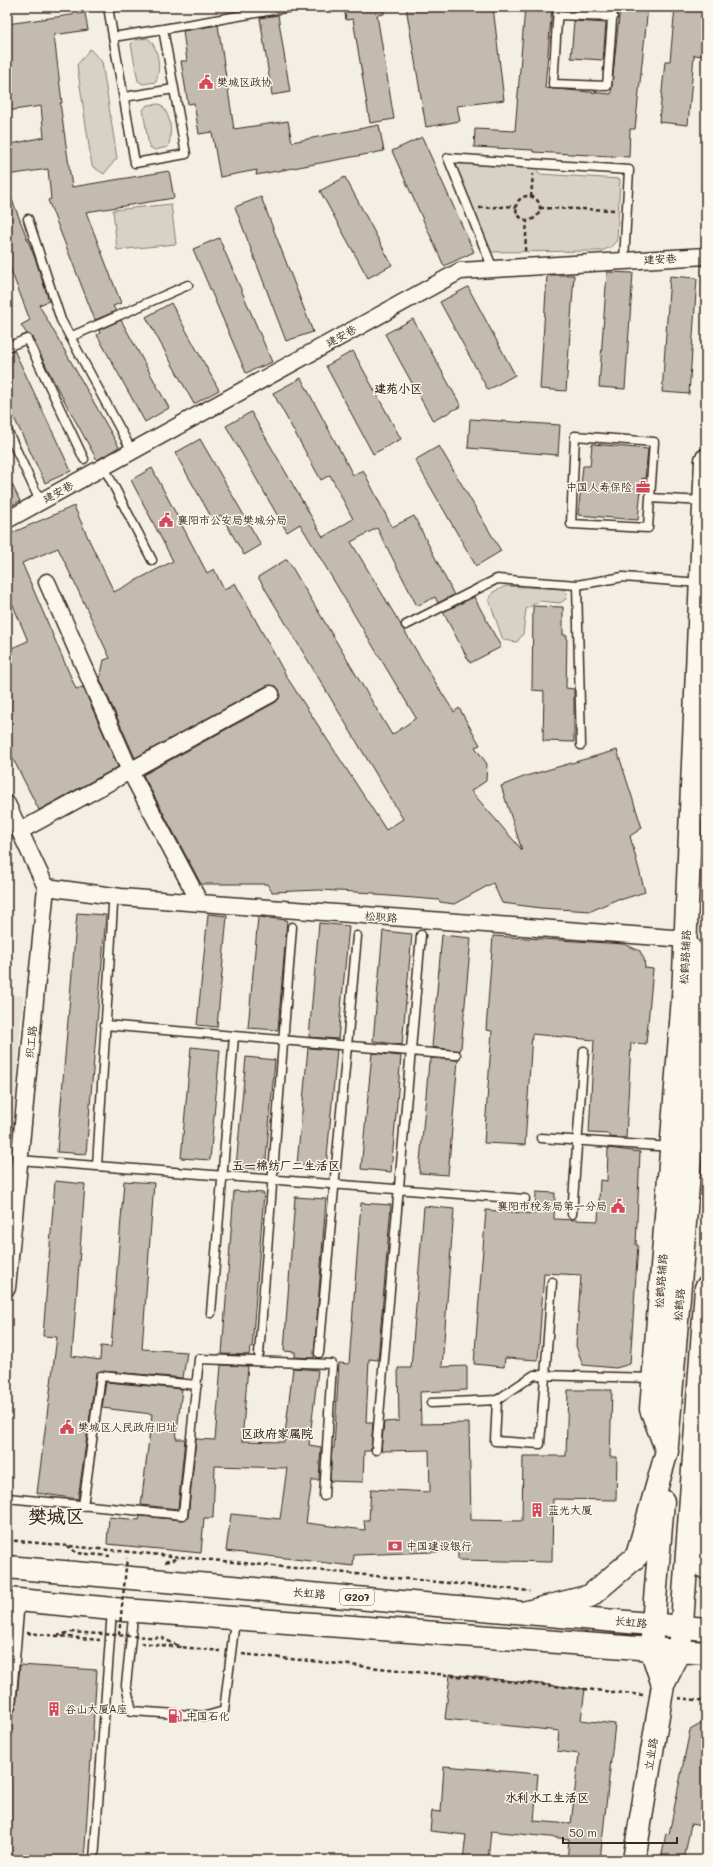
<svg xmlns="http://www.w3.org/2000/svg" width="713" height="1867" viewBox="0 0 713 1867" font-family="Mali,'LXGW WenKai TC',sans-serif">
  <style>
    .built { fill: #e5dfd4 }
    .green { fill: #d8d1c6; stroke: #8a7e72 }
    .building { fill: #c3bbb0; stroke: #3b2a1e }
    .lines { fill: none; stroke-linecap: round; stroke-linejoin: round }
    .lane-casing { stroke: #3b2a1e; stroke-width: 11 }
    .street-casing { stroke: #3b2a1e; stroke-width: 19 }
    .secondary-casing { stroke: #3b2a1e; stroke-width: 25 }
    .highway-casing { stroke: #3b2a1e; stroke-width: 25 }
    .path { stroke: #3b2a1e; stroke-width: 2.5; stroke-dasharray: 4 3; stroke-linecap: butt }
    .lane { stroke: #fbf7ec; stroke-width: 8 }
    .street { stroke: #fbf7ec; stroke-width: 16 }
    .secondary { stroke: #fbf7ec; stroke-width: 22 }
    .highway { stroke: #fbf7ec; stroke-width: 22 }
    .path-bridge { stroke: #3b2a1e; stroke-width: 2.5; stroke-dasharray: 4 3; stroke-linecap: butt }
    .labels { text-anchor: middle; stroke-width: 3; stroke-linejoin: round; paint-order: stroke }
    .shield { fill: #fbf7ec; stroke: #75685c; stroke-width: 1 }
    .shield-label { font-size: 10px; font-weight: bold; fill: #3b2a1e }
    .poi-label { font-size: 11px; fill: #3b2a1e; stroke: #fbf7ec; text-anchor: start }
    .street-label { font-size: 11px; fill: #3b2a1e; stroke: #fbf7ec }
    .neighbourhood-label { font-size: 12px; font-weight: bold; fill: #3b2a1e; stroke: #fbf7ec }
    .town-label { font-size: 19px; font-weight: bold; fill: #3b2a1e; stroke: #fbf7ec }
  </style>
  <rect width="100%" height="100%" fill="#f3efe4"/>
  <filter id="ink" filterUnits="userSpaceOnUse"><feTurbulence type="fractalNoise" baseFrequency=".025" numOctaves="2"/><feDisplacementMap in="SourceGraphic" scale="8" xChannelSelector="R" yChannelSelector="G"/><feConvolveMatrix kernelMatrix="1 2 1 2 8 2 1 2 1" color-interpolation-filters="sRGB"/></filter>
  <g filter="url(#ink)">
    <path class="built" d="M7,995L23,996L7,1197Z"/>
    <path class="green" d="M148,38C159,49 161,67 156,82L143,84L138,81L131,44L135,40Z
      M90,49L102,62L117,158L104,174L92,166L77,65Z
      M160,104C171,114 173,133 168,147L155,150L149,147L143,110L147,105Z
      M448,158L533,164L540,174L620,179L617,240L611,247L601,251L486,252Z
      M171,204L176,244L117,250L113,210Z
      M506,586L564,589L567,594L566,599L560,603L539,601L526,609L523,634L517,642L503,640L489,600L493,592Z"/>
    <path class="building" d="M344,7H384V14L377,15L394,119L370,123L353,19L346,20Z
      M406,7H493L504,100L457,106L460,121L426,127Z
      M525,7H552L545,88L611,94L620,7H648L635,129H630L629,157L533,152V150L474,147L475,129L515,131Z
      M675,7H706L703,56L694,55L688,125L659,122L665,61H670Z
      M85,13L88,30L54,35L62,103H60L72,187L169,171L174,198L86,212L121,303L113,306L116,311L95,320L48,200L51,199L48,169L7,175V145L44,137L41,106L7,111V24Z
      M278,15L290,92L272,95L260,18Z
      M574,21L606,23L603,60L571,58Z
      M218,25L234,129L288,121L292,142L379,125L384,151L256,175L257,170L220,177L212,132L199,134L194,103L188,104L181,61H187L183,31Z
      M422,137L474,252L444,266L392,151Z
      M345,177L392,265L368,278L320,191Z
      M7,187L36,261L49,301L39,305L119,447L97,460L53,380L32,337L27,334L21,325L30,320L7,260Z
      M261,197L313,332L286,341L235,207Z
      M219,238L272,362L246,373L193,249Z
      M607,272L633,273L625,389L599,387Z
      M547,275H574L566,391L540,389Z
      M670,276L697,278L689,394L662,392Z
      M468,287L515,375L488,390L440,302Z
      M171,303L219,390L194,404L146,317Z
      M413,319L461,406L433,421L385,334Z
      M121,320L169,408L145,422L97,335L100,333L99,330Z
      M14,350L71,471L45,483L7,403V352Z
      M353,351L401,439L373,454L326,366Z
      M301,378L353,475L363,470L392,527L414,516L454,595L438,603L435,597L417,606L377,528L351,542L440,690L454,712L459,708L480,745L475,747L487,764L486,781L471,791L522,850L501,786L526,776L617,750L642,828L630,836L645,892L620,900V898L591,911L541,908L502,903L493,883L454,904L440,902L439,900L376,895L375,893L319,890L272,892L267,884H201L143,775L276,702L279,699V690L276,686H266L135,758L100,679L104,660L110,658L58,548L22,563L76,689L83,687L118,767L39,810L7,747V650L28,641L7,591V535L74,506L89,540L114,592L173,561L131,480L152,468L207,573L214,569L224,590L235,583L288,679L386,830L403,819L258,577L287,559L392,735L416,718L300,524L287,532L226,426L251,412L323,537L353,519L330,475L321,480L273,393Z
      M470,419L560,425L558,455L468,448Z
      M200,439L261,545L244,555L221,515L213,520L175,453Z
      M592,444L648,449L645,479L642,478L638,520L578,515L583,466H590Z
      M439,446L501,551L476,566L415,460Z
      M7,474L20,501L7,508Z
      M474,597L501,647L470,663L443,612Z
      M533,606L563,607V635H567L566,688L574,689V742L543,741L544,691L532,690Z
      M77,913L106,915L86,1154L57,1152Z
      M208,914L227,916L217,1027L197,1025Z
      M258,917L287,920L278,1030L248,1028Z
      M319,923L349,926L338,1039L309,1037Z
      M383,931L412,934L402,1045L373,1041Z
      M442,935L471,938L461,1048H460L459,1051L432,1047Z
      M493,936L624,944L640,951L644,959L645,968L653,969L646,1044L631,1043L626,1138L609,1137V1134L589,1133L594,1040L532,1034L525,1145L484,1143L492,1031L486,1030Z
      M191,1047L220,1050L210,1160L181,1158Z
      M308,1048L337,1050L326,1167L297,1164Z
      M372,1053L401,1056L391,1172L361,1169Z
      M246,1057L275,1060L265,1170L236,1167Z
      M431,1058L458,1060L448,1175L419,1173L429,1062H431Z
      M608,1148L640,1152L636,1245H638L630,1364L616,1368L583,1365L576,1346L581,1275L544,1273L538,1360L505,1358L504,1367L474,1364L486,1210L535,1214L536,1192L555,1193L554,1219L598,1221L600,1180L607,1181Z
      M55,1181L85,1184L72,1356L100,1360L101,1346L111,1347L124,1181L154,1183L142,1349L187,1352L183,1378L102,1371L96,1373L78,1499L37,1493L57,1337L43,1336Z
      M234,1191L264,1193L252,1348H250L249,1355L222,1354Z
      M295,1197L326,1199L314,1358L295,1357V1352L284,1351Z
      M361,1203L391,1205L378,1360L369,1359L366,1422H373L371,1451H364L363,1482L330,1481L332,1448H334L339,1363L349,1364Z
      M424,1206L454,1209L442,1367L467,1366V1390L420,1392L421,1424L469,1423L471,1520L522,1521L523,1456H566L568,1390H612L610,1457H617L616,1500L553,1499L552,1562L458,1560V1551L354,1555L353,1566L226,1551L231,1514L280,1519L287,1468L215,1466L213,1518H204L201,1553L107,1544L109,1517L139,1520L140,1516L182,1520L188,1518L196,1439L215,1440L221,1365L248,1366L242,1441L284,1442L293,1368L318,1370L309,1445L321,1447L319,1480H312L306,1523L365,1530L364,1520H369L371,1489L430,1492L429,1450L381,1451L384,1422L399,1421L398,1368H411Z
      M106,1382L182,1389L176,1439H185L178,1509L141,1505L152,1414L102,1408Z
      M20,1665L97,1670L84,1860H7V1795L13,1713L16,1707Z
      M450,1674L585,1689L581,1720L615,1724L600,1860H567L569,1839L491,1831L488,1860H463L466,1835L430,1831L432,1811L441,1812L444,1766L538,1774L534,1821L571,1824L579,1754L557,1751L559,1731L445,1719Z
      M706,1721V1803L701,1826L691,1824L684,1860H661L666,1833L669,1834L690,1730Z"/>
    <g class="lines">
      <defs>
        <path id="lane" d="M108,7C117,59 126,111 135,163L186,154L163,29L113,37
          M558,7L553,84L607,86L613,7
          M558,15L613,17
          M163,29L291,7
          M124,97L174,89
          M28,219L61,320L132,451
          M493,269L448,158L629,170L624,261
          M70,337L188,285
          M7,347L27,339L84,459
          M7,430L40,501
          M104,467L152,560
          M650,498L654,442L575,436L571,524L648,528L650,498L703,501
          M406,625L497,579L577,585
          M581,745L577,585L623,577L700,583
          M105,1025L456,1055
          M541,1138L671,1147
          M19,1160L525,1199
          M97,1166L113,905
          M572,1214L584,1051
          M211,1313L234,1036
          M319,1353L357,936
          M259,1354L292,927
          M497,1400L495,1441L540,1444L552,1282
          M431,1403L497,1400L534,1375L653,1378
          M376,1450L421,935
          M7,1498L183,1515L199,1359L332,1364L324,1496
          M83,1506L101,1376L197,1385
          M128,1613L133,1618L126,1685L132,1711L206,1716L224,1711L235,1620
          M94,1860L112,1610"/>
        <path id="street" d="M7,520L460,271L706,256
          M47,582L130,771L200,903
          M7,804L46,887L7,1288
          M20,831L271,694
          M46,887L121,897L686,939L706,964
          M7,1706L16,1600"/>
        <path id="secondary" d="M667,1445L706,962
          M699,1528L702,1557L706,1568
          M527,1612L590,1596L637,1556L667,1451L651,1409L683,997L706,460
          M663,1685L651,1649L663,1501
          M634,1860L663,1685L680,1651L706,1288"/>
        <path id="highway" d="M7,1567L706,1629
          M7,1599L124,1610L706,1653"/>
      </defs>
      <use href="#lane" class="lane-casing"/>
      <use href="#street" class="street-casing"/>
      <use href="#secondary" class="secondary-casing"/>
      <use href="#highway" class="highway-casing"/>
      <path class="path" d="M516 208a12 12 0 1 1 24 0a12 12 0 1 1-24 0Z
        M531,197L533,174
        M479,208L517,206
        M540,208L616,210
        M525,251L527,220
        M7,1540L530,1591
        M67,1546L77,1553L110,1556
        M165,1562L179,1558
        M27,1633L100,1640
        M141,1643L220,1651
        M242,1654L643,1695
        M678,1698L706,1701"/>
      <use href="#lane" class="lane"/>
      <use href="#street" class="street"/>
      <use href="#secondary" class="secondary"/>
      <use href="#highway" class="highway"/>
      <path class="path-bridge" d="M119,1635L127,1558
        M57,1636L70,1632L162,1638L181,1647"/>
    </g>
  </g>
  <defs>
    <symbol id="civic-bare" viewBox="-9 -9 18 18"><path d="M-.6-6.5H3V-4.5H.6V-3L4-1V1h2V6H-6V1h2V-1L-.6-3ZM-1.2 2.5V6h2.4V2.5Z" fill="#d1495b" stroke="#fbf7ec" stroke-width="2.5" paint-order="stroke"/></symbol>
    <symbol id="office-bare" viewBox="-9 -9 18 18"><path d="M-6-3h4V-5.5h4V-3h4V5H-6ZM-1-4.5V-3h2v-1.5ZM-6 0V1H6V0Z" fill="#d1495b" stroke="#fbf7ec" stroke-width="2.5" paint-order="stroke"/></symbol>
    <symbol id="building-bare" viewBox="-9 -9 18 18"><path d="M-4-6H4V6H1V3H-1V6H-4ZM-2.5-4.3h1.7v1.8h-1.7ZM.8-4.3h1.7v1.8H.8ZM-2.5-1h1.7V.8h-1.7ZM.8-1h1.7V.8H.8Z" fill="#d1495b" stroke="#fbf7ec" stroke-width="2.5" paint-order="stroke"/></symbol>
    <symbol id="bank-bare" viewBox="-9 -9 18 18"><path d="M-6-4H6V4H-6ZM0-2.3a2.3 2.3 0 1 0 0 4.6a2.3 2.3 0 1 0 0-4.6Z" fill="#d1495b" stroke="#fbf7ec" stroke-width="2.5" paint-order="stroke"/></symbol>
    <symbol id="fuel-bare" viewBox="-9 -9 18 18"><path d="M-5.5-6h7V0h2V4h1.3V-2.5L3-4.5l.8-.8L6-3V5H2.5V1h-1V6h-7ZM-4.2-4.7v3.2H.2V-4.7Z" fill="#d1495b" stroke="#fbf7ec" stroke-width="2.5" paint-order="stroke"/></symbol>
  </defs>
  <g fill-rule="evenodd">
    <use href="#civic-bare" x="196" y="72" width="20" height="20"/>
    <use href="#office-bare" x="633" y="477" width="20" height="20"/>
    <use href="#civic-bare" x="156" y="510" width="20" height="20"/>
    <use href="#civic-bare" x="608" y="1196" width="20" height="20"/>
    <use href="#civic-bare" x="57" y="1417" width="20" height="20"/>
    <use href="#building-bare" x="527" y="1500" width="20" height="20"/>
    <use href="#bank-bare" x="385" y="1536" width="20" height="20"/>
    <use href="#building-bare" x="44" y="1699" width="20" height="20"/>
    <use href="#fuel-bare" x="165" y="1706" width="20" height="20"/>
  </g>
  <g class="labels">
    <rect class="shield" x="340" y="1589" width="34" height="16" rx="3"/>
    <g class="shield-label">
      <text x="357" y="1601">G207</text>
    </g>
    <g class="poi-label">
      <text x="217" y="86">樊城区政协</text>
      <text x="632" y="491" text-anchor="end">中国人寿保险</text>
      <text x="177" y="524">襄阳市公安局樊城分局</text>
      <text x="607" y="1210" text-anchor="end">襄阳市税务局第一分局</text>
      <text x="78" y="1431">樊城区人民政府旧址</text>
      <text x="548" y="1514">蓝光大厦</text>
      <text x="406" y="1550">中国建设银行</text>
      <text x="65" y="1713">谷山大厦A座</text>
      <text x="186" y="1720">中国石化</text>
    </g>
    <g class="street-label">
      <text transform="translate(660 259) rotate(-3)" y="4">建安巷</text>
      <text transform="translate(341 336) rotate(-29)" y="4">建安巷</text>
      <text transform="translate(58 492) rotate(-29)" y="4">建安巷</text>
      <text transform="translate(381 917) rotate(4)" y="4">松职路</text>
      <text transform="translate(685 957) rotate(-87)" y="4">松鹤路辅路</text>
      <text transform="translate(31 1042) rotate(-84)" y="4">织工路</text>
      <text transform="translate(661 1281) rotate(-86)" y="4">松鹤路辅路</text>
      <text transform="translate(679 1305) rotate(-85)" y="4">松鹤路</text>
      <text transform="translate(309 1593) rotate(5)" y="4">长虹路</text>
      <text transform="translate(631 1622) rotate(6)" y="4">长虹路</text>
      <text transform="translate(651 1754) rotate(-81)" y="4">立业路</text>
    </g>
    <g class="neighbourhood-label">
      <text x="398" y="393">建苑小区</text>
      <text x="286" y="1170">五一棉纺厂二生活区</text>
      <text x="277" y="1438">区政府家属院</text>
      <text x="547" y="1802">水利水工生活区</text>
    </g>
    <g class="town-label">
      <text x="56" y="1523">樊城区</text>
    </g>
  </g>
  <rect width="713" height="1867" fill="none" stroke="#fbf7ec" stroke-width="24"/>
  <rect x="12" y="12" width="689" height="1843" fill="none" stroke="#3b2a1e" stroke-width="1.5" filter="url(#ink)"/>
  <path d="M563 1837v6h114v-6" fill="none" stroke="#3b2a1e" stroke-width="2"/>
  <text x="569" y="1837" font-size="12" fill="#3b2a1e" stroke="#fbf7ec" stroke-width="3" paint-order="stroke">50 m</text>
</svg>
